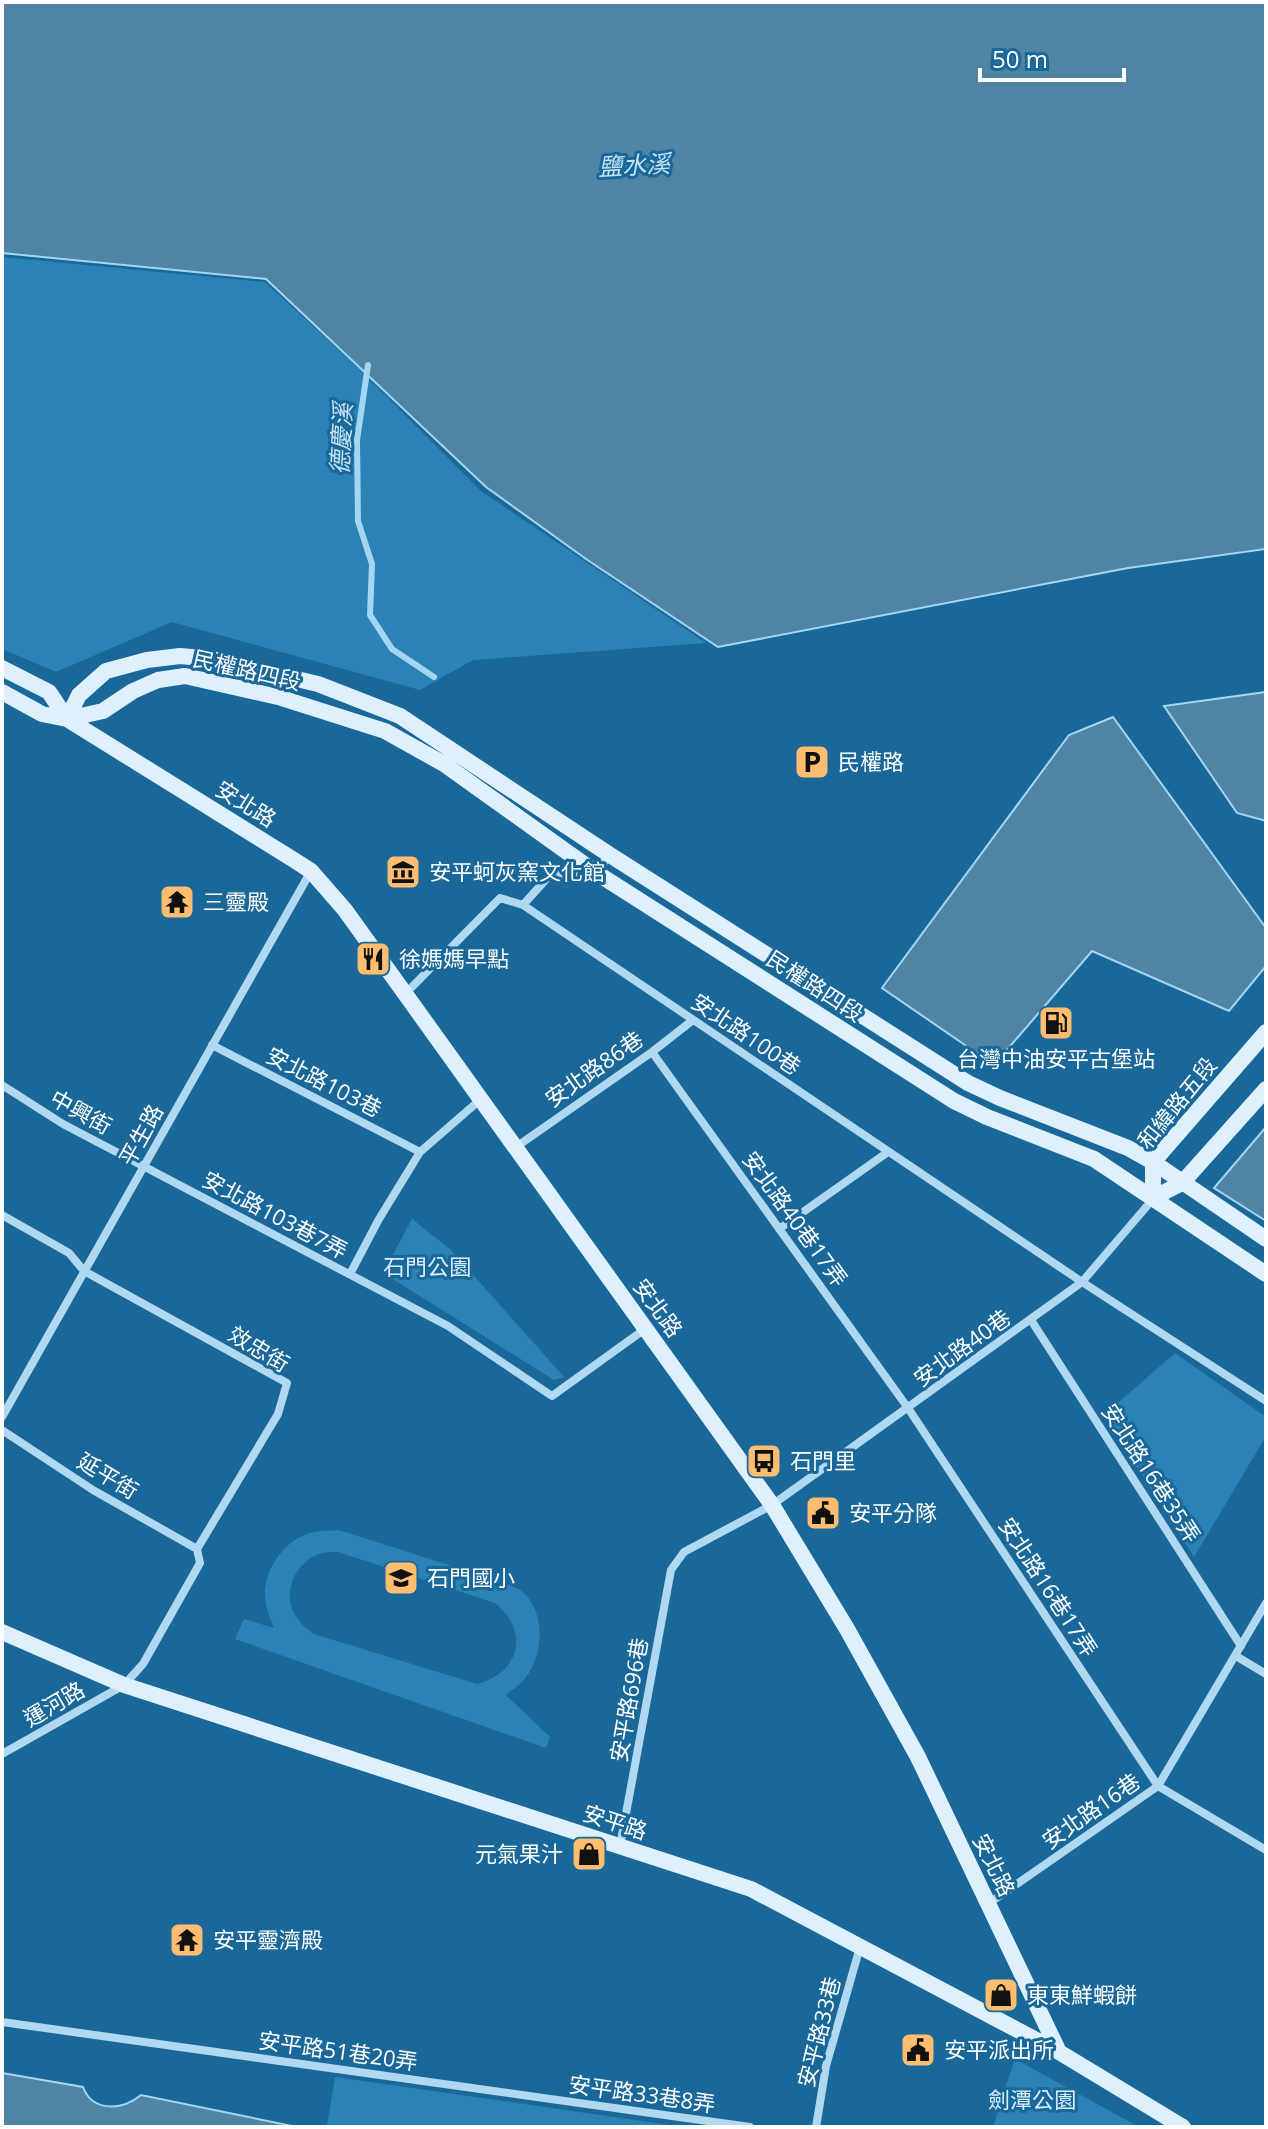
<svg xmlns="http://www.w3.org/2000/svg" width="1268" height="2129" viewBox="0 0 1268 2129" font-family="'Open Sans','Noto Sans TC',sans-serif">
  <style>
    .green { fill: #2a82b5; fill-rule: evenodd }
    .water { fill: #5084a5; stroke: #a3d6f3; stroke-width: 2 }
    .lines { fill: none; stroke-linecap: round; stroke-linejoin: round }
    .stream { stroke: #a3d6f3; stroke-width: 6 }
    .street { stroke: #b0d8f1; stroke-width: 8 }
    .secondary { stroke: #def0fc; stroke-width: 16 }
    .labels { text-anchor: middle; stroke-width: 6; stroke-linejoin: round; paint-order: stroke }
    .street-label { font-size: 22px; fill: #fff; stroke: #1a6899 }
    .poi-label { font-size: 22px; fill: #fff; stroke: #1a6899; text-anchor: start }
    .park-label { font-size: 22px; fill: #d7eefc; stroke: #1a6899 }
    .water-label { font-size: 24px; font-style: italic; fill: #c4e4f8; stroke: #1a6899 }
  </style>
  <rect width="100%" height="100%" fill="#1a6899"/>
  <path class="green" d="M2,257L265,282L354,364L481,491L706,643L473,660L420,690L172,622L56,672L2,649Z
    M412,1219L451,1250L564,1377L554,1380L383,1273Z
    M1175,1353L1266,1417V1436L1194,1557L1104,1415Z
    M339,1530L502,1582C509,1585 519,1588 525,1594C547,1617 543,1661 521,1683C517,1687 511,1691 506,1695L550,1737L546,1748L235,1639L244,1619L274,1628C270,1618 266,1609 265,1598C263,1570 285,1538 314,1532C322,1530 331,1531 339,1530ZM338,1552L495,1603C530,1631 520,1673 477,1684L314,1634C305,1628 298,1622 293,1611C283,1589 297,1562 319,1554C325,1552 332,1552 338,1552Z
    M1015,2058V2059L1139,2127H993Z
    M335,2077L684,2127H347L327,2125Z"/>
  <path class="water" d="M2,2H1266V549L1128,568L718,647L586,559L486,487L266,279L2,253Z
    M1266,692V821L1237,813L1164,706Z
    M1113,717L1266,928V966L1229,1011L1092,951L994,1065L882,988L1069,735Z
    M1266,1127V1221L1214,1188Z
    M2,2073L83,2087C93,2113 123,2110 141,2095L297,2127H2Z"/>
  <g class="lines">
    <path class="stream" d="M368,365L357,440L358,521L372,564L370,615L392,649L434,677"/>
    <path class="street" d="M523,905L549,876L595,872L610,855
      M405,994L500,898L523,905L1082,1282L1266,1401
      M212,1045L420,1152L481,1099
      M652,1052L908,1408L1158,1786L1266,1850
      M2,1085L63,1124L448,1326L552,1396L645,1329
      M516,1147L652,1052L693,1020
      M2,1215L69,1253L84,1271L287,1383L278,1414L197,1549L200,1563L143,1664L124,1685L2,1754
      M779,1229L888,1152
      M350,1274L379,1219L420,1152
      M1031,1320L1241,1646
      M2,1417L311,871
      M2,1430L93,1490L197,1549
      M1236,1656L1266,1674
      M620,1846L671,1570L684,1552L772,1505L1082,1282L1153,1199
      M988,1904L1158,1786L1266,1603
      M2,2022L750,2127
      M816,2127L826,2066L860,1947"/>
    <path class="secondary" d="M2,668L49,692L67,719
      M2,692L42,714L67,719L294,860L311,871L345,910L772,1505L847,1629L918,1757L1059,2052
      M67,719L79,695L106,671L147,660L180,656L212,659L318,684L400,716L610,855L968,1083L1000,1098L1128,1148L1153,1162L1266,1239
      M67,719L103,711L133,691L158,680L185,676L278,697L385,731L444,764L595,872L954,1101L987,1117L1094,1159L1266,1274
      M1153,1198V1162L1266,1032
      M1153,1198L1182,1183L1266,1089
      M2,1632L124,1685L751,1889L1059,2052L1183,2127"/>
  </g>
  <defs>
    <symbol id="parking-square" viewBox="-11 -11 22 22"><rect x="-9" y="-9" width="18" height="18" rx="4" fill="#ffbd70" stroke="#1a6899"/><path d="M-3.5-5.5H1a3.5 3.5 0 0 1 0 7H-1V5.5H-3.5ZM-1-3.4V-.6H.8a1.4 1.4 0 0 0 0-2.8Z" fill="#111"/></symbol>
    <symbol id="museum-square" viewBox="-11 -11 22 22"><rect x="-9" y="-9" width="18" height="18" rx="4" fill="#ffbd70" stroke="#1a6899"/><path d="M0-6L6-3V-2H-6V-3ZM-5-1h2V3h-2ZM-1-1h2V3h-2ZM3-1h2V3H3ZM-6 4H6V6H-6Z" fill="#111"/></symbol>
    <symbol id="temple-square" viewBox="-11 -11 22 22"><rect x="-9" y="-9" width="18" height="18" rx="4" fill="#ffbd70" stroke="#1a6899"/><path d="M0-6L5-2H3V0L6.5 2.5H4V6H1.5V3h-3V6H-4V2.5H-6.5L-3 0V-2H-5Z" fill="#111"/></symbol>
    <symbol id="restaurant-square" viewBox="-11 -11 22 22"><rect x="-9" y="-9" width="18" height="18" rx="4" fill="#ffbd70" stroke="#1a6899"/><path d="M-5-6h1v4h1v-4h1v4h1v-4h1v5L-1.5 .5V6h-2V.5L-5-1ZM5-6V6H3V1.5H1.5Q1.5-4 5-6Z" fill="#111"/></symbol>
    <symbol id="fuel-square" viewBox="-11 -11 22 22"><rect x="-9" y="-9" width="18" height="18" rx="4" fill="#ffbd70" stroke="#1a6899"/><path d="M-5.5-6h7V0h2V4h1.3V-2.5L3-4.5l.8-.8L6-3V5H2.5V1h-1V6h-7ZM-4.2-4.7v3.2H.2V-4.7Z" fill="#111"/></symbol>
    <symbol id="bus-square" viewBox="-11 -11 22 22"><rect x="-9" y="-9" width="18" height="18" rx="4" fill="#ffbd70" stroke="#1a6899"/><path d="M-5-6H5V4H4V6H2V4H-2V6H-4V4H-5ZM-3.5-4V0h7V-4ZM-3.5 1.2v1.5H-2V1.2ZM2 1.2v1.5H3.5V1.2Z" fill="#111"/></symbol>
    <symbol id="civic-square" viewBox="-11 -11 22 22"><rect x="-9" y="-9" width="18" height="18" rx="4" fill="#ffbd70" stroke="#1a6899"/><path d="M-.6-6.5H3V-4.5H.6V-3L4-1V1h2V6H-6V1h2V-1L-.6-3ZM-1.2 2.5V6h2.4V2.5Z" fill="#111"/></symbol>
    <symbol id="school-square" viewBox="-11 -11 22 22"><rect x="-9" y="-9" width="18" height="18" rx="4" fill="#ffbd70" stroke="#1a6899"/><path d="M0-5L7-2L0 1L-7-2ZM-4 1L0 2.5L4 1V4Q0 6-4 4Z" fill="#111"/></symbol>
    <symbol id="shop-square" viewBox="-11 -11 22 22"><rect x="-9" y="-9" width="18" height="18" rx="4" fill="#ffbd70" stroke="#1a6899"/><path d="M-5-2.5h2.3a2.7 3.5 0 0 1 5.4 0H5L5.5 6h-11ZM-1.5-2.5h3a1.5 2.3 0 0 0-3 0Z" fill="#111"/></symbol>
  </defs>
  <g fill-rule="evenodd">
    <use href="#parking-square" x="792" y="742" width="40" height="40"/>
    <use href="#museum-square" x="383" y="852" width="40" height="40"/>
    <use href="#temple-square" x="157" y="882" width="40" height="40"/>
    <use href="#restaurant-square" x="353" y="939" width="40" height="40"/>
    <use href="#fuel-square" x="1036" y="1003" width="40" height="40"/>
    <use href="#bus-square" x="744" y="1441" width="40" height="40"/>
    <use href="#civic-square" x="803" y="1493" width="40" height="40"/>
    <use href="#school-square" x="381" y="1558" width="40" height="40"/>
    <use href="#shop-square" x="569" y="1834" width="40" height="40"/>
    <use href="#temple-square" x="167" y="1920" width="40" height="40"/>
    <use href="#shop-square" x="981" y="1975" width="40" height="40"/>
    <use href="#civic-square" x="898" y="2030" width="40" height="40"/>
  </g>
  <g class="labels">
    <g class="street-label">
      <text transform="translate(247 670) rotate(13)" y="8">民權路四段</text>
      <text transform="translate(246 804) rotate(32)" y="8">安北路</text>
      <text transform="translate(815 986) rotate(33)" y="8">民權路四段</text>
      <text transform="translate(746 1034) rotate(34)" y="8">安北路100巷</text>
      <text transform="translate(594 1069) rotate(-35)" y="8">安北路86巷</text>
      <text transform="translate(324 1082) rotate(27)" y="8">安北路103巷</text>
      <text transform="translate(1177 1103) rotate(-51)" y="8">和緯路五段</text>
      <text transform="translate(81 1112) rotate(29)" y="8">中興街</text>
      <text transform="translate(141 1135) rotate(-61)" y="8">平生路</text>
      <text transform="translate(275 1215) rotate(28)" y="8">安北路103巷7弄</text>
      <text transform="translate(795 1219) rotate(54)" y="8">安北路40巷17弄</text>
      <text transform="translate(658 1308) rotate(54)" y="8">安北路</text>
      <text transform="translate(962 1348) rotate(-36)" y="8">安北路40巷</text>
      <text transform="translate(259 1349) rotate(31)" y="8">效忠街</text>
      <text transform="translate(1151 1473) rotate(57)" y="8">安北路16巷35弄</text>
      <text transform="translate(108 1476) rotate(31)" y="8">延平街</text>
      <text transform="translate(1048 1587) rotate(57)" y="8">安北路16巷17弄</text>
      <text transform="translate(629 1700) rotate(-80)" y="8">安平路696巷</text>
      <text transform="translate(54 1704) rotate(-30)" y="8">運河路</text>
      <text transform="translate(1091 1811) rotate(-35)" y="8">安北路16巷</text>
      <text transform="translate(615 1822) rotate(18)" y="8">安平路</text>
      <text transform="translate(994 1865) rotate(64)" y="8">安北路</text>
      <text transform="translate(819 2032) rotate(-76)" y="8">安平路33巷</text>
      <text transform="translate(338 2051) rotate(8)" y="8">安平路51巷20弄</text>
      <text transform="translate(642 2094) rotate(8)" y="8">安平路33巷8弄</text>
    </g>
    <g class="poi-label">
      <text x="838" y="770">民權路</text>
      <text x="429" y="880">安平蚵灰窯文化館</text>
      <text x="203" y="910">三靈殿</text>
      <text x="399" y="967">徐媽媽早點</text>
      <text x="1056" y="1067" text-anchor="middle">台灣中油安平古堡站</text>
      <text x="790" y="1469">石門里</text>
      <text x="849" y="1521">安平分隊</text>
      <text x="427" y="1586">石門國小</text>
      <text x="563" y="1862" text-anchor="end">元氣果汁</text>
      <text x="213" y="1948">安平靈濟殿</text>
      <text x="1027" y="2003">東東鮮蝦餅</text>
      <text x="944" y="2058">安平派出所</text>
    </g>
    <g class="park-label">
      <text x="427" y="1275">石門公園</text>
      <text x="1032" y="2108">劍潭公園</text>
    </g>
    <g class="water-label">
      <text transform="translate(634 166) rotate(-3)" y="8">鹽水溪</text>
      <text transform="translate(342 439) rotate(-87)" y="8">德慶溪</text>
    </g>
  </g>
  <rect width="1268" height="2129" fill="none" stroke="#ffffff" stroke-width="8"/>
  <path d="M980 68v12h144v-12" fill="none" stroke="#ffffff" stroke-width="4"/>
  <text x="992" y="68" font-size="24" fill="#ffffff" stroke="#1a6899" stroke-width="6" paint-order="stroke">50 m</text>
</svg>
